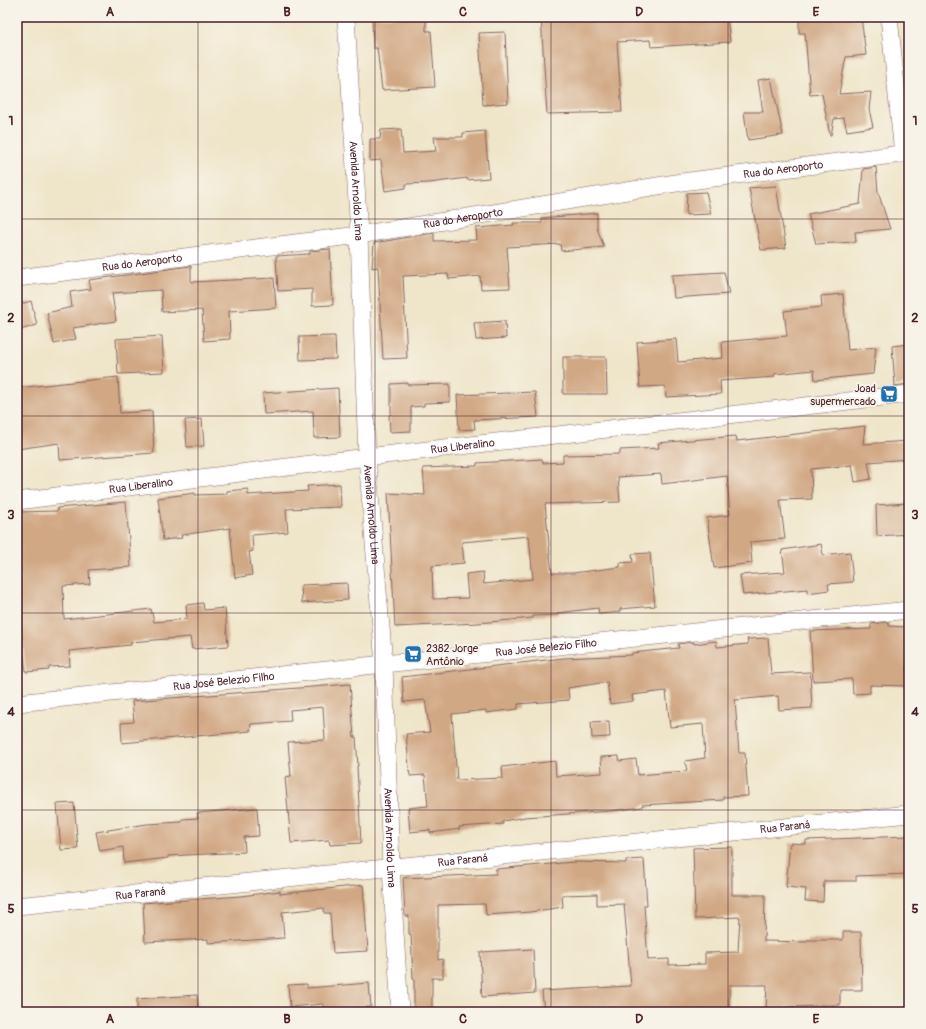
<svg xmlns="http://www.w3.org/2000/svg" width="926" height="1029" viewBox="0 0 926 1029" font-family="Pangolin,sans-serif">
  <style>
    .building { fill: #d1a884; fill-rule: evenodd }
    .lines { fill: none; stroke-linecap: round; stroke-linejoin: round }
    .street-casing { stroke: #846462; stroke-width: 18 }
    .street { stroke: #fff; stroke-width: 17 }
    .grid { fill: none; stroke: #4a1f2b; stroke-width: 1; stroke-opacity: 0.55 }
    .labels { text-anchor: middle; stroke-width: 4; stroke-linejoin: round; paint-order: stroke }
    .street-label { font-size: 11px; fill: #4a1f2b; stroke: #f7f3e8 }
    .poi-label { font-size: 11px; fill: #4a1f2b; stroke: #f7f3e8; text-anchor: end }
    .neatline { fill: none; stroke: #4a1f2b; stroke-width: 1.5 }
    .grid-label { font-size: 13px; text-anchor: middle; font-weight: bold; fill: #4a1f2b }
  </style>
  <rect width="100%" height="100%" fill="#f7f3e8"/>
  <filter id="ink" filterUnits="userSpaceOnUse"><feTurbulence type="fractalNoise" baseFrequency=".025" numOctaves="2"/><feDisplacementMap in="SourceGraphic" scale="8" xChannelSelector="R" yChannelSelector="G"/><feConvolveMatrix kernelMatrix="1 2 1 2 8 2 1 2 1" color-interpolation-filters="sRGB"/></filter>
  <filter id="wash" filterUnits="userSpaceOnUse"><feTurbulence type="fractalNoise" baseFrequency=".012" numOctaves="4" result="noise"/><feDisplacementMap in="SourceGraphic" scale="16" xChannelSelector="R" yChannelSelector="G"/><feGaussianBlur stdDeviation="0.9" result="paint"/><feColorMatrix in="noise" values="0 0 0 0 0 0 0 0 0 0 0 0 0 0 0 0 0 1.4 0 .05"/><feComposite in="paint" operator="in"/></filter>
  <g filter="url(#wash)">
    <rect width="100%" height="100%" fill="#efe5c9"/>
    <g id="blocks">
      <path class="building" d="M372,17H426V31H431L435,87L382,90L377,48H373Z
        M541,17H727L730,42L651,47L650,40L617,42L622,112L547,114Z
        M799,17H861L866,55L846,57L839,94L871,92L869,109L873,127L847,131L844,118L834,119L831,135H830L822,94L810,95L805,33H799Z
        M505,32L508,103L483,105L479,33Z
        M771,78L783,135L748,140L744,112H763L758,80Z
        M401,129L403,153L436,151L434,137H463V133L485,131L489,178L467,180V178L429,183L406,184V188L385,191L381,160L370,161V139H380L381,130Z
        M876,167L878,192L890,229L855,232L856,242L816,244L808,214L860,204L863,169Z
        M776,186L786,248L761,250L749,188Z
        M706,192L711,214L686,215L687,193Z
        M597,213V228L604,247L561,251L560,244L507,247L510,288L481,289L480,276L449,279L448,274L403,276L407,358L383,359L378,267L372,268L374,243L434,233V241L477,240L476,228L514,225L513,223H542V218Z
        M330,249L333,305L312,306V289L278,291L276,256L310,254V251Z
        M191,266V282L274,278L276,308L229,311L230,339L204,341L202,310L162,312L161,290L112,293L116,321L73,328L76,339L54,344L47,313L72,307L70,292L91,289L89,280Z
        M724,272L729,294L674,298L672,275Z
        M843,294L848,350L876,347L873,374L815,380L814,370L774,374L775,377L720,381L721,394L666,397L665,386L640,387L637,342L676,339L678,362L723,358L722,342L787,336L784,311L822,307L821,296Z
        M31,301L37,325L17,331V305Z
        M505,321L506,338L476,340L474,323Z
        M162,336L164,372L118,374L116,339Z
        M335,336L336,359L300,360L299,337Z
        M909,344V384L895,386L892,346Z
        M563,357H606L607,394H563Z
        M118,377L120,413L152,411L154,453L60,460L59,443L17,449V388Z
        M408,383V385L450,384V402L424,403V406L411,407V431L390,432L389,415L391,414V384Z
        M338,388L340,437L314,438L313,411L264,414L263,393Z
        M535,392L538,417L474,420L475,429L459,430L457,395Z
        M202,419L204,446L187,447L185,420Z
        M865,426L863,444L909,441V459L868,462L871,479L855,482L852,465L811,469L812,499L780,500L785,539L750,542L752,563L714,568L707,518L730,515L727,476L662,484L661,474L618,477L620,502L545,504L552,573H573L620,567V563L633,562L632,554L650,553L655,606L620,609V612L599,614L598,608L558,613V615L533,616V618L478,623L395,627L388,493L425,495L423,468L477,466V463L542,459L543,463L563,462V455L620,454V450L659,448L658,443L736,436L737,441ZM529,536L533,579L484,584L483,572L466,574L468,598L433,599L432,566L464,563L462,542Z
        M340,484L341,507L286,509L288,532L252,535L253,551L249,552L252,575L235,578L230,528L181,535L182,538L163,540L158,498L195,493V495L227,494V491L248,489V495L308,491L307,486Z
        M126,502L131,567L89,570L90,584L63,586L64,619L151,609L154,622L187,619L186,605L203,603L204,610L225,608L228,646L192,649L190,637L131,642V645L69,651L70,666L49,667V670L26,672L17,595V512L58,511L57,508Z
        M909,503V534L877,536L876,505Z
        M821,544L823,555L850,552L853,582L828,584L829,590L807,593V589L743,595L740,575L785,572L782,550Z
        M347,583L348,600L302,603L301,585Z
        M889,622V626L907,627V686L870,685V693L853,694L852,679L813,681L810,631L871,629V624Z
        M768,638L771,674L810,672L812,708L779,710L778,696L735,700L739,753H745L748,796L723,797V800L642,805V807L611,811L525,817L503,821V824L459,827L460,829L430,833V830L410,832L408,808L428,806L425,775L410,776L406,734L430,732L425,700L404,702L402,677L564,658L632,655V653L679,648L678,644L694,642V644L716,641L717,647L748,644L747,639ZM607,682L610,704L633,701L632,695L666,691L670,727L703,724L705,758L685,761L687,771L638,775L636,759L619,761V756L601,757L602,773L556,776L555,761L502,767L503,778L457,780L452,714L486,710V713L518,709V704L569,700L568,688Z
        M350,684L354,737H356L358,766H357L361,843L330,845L329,840L291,843L285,777L291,776L288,742L325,740L323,707L290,710L291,721L251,724L250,731L122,743L121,723L134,722L132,701Z
        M609,721L610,737L592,738L591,722Z
        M74,803L78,849L61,850L57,804Z
        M257,808L259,836L244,837L245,852L168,856V858L124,863L123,847L100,851L96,832L147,824L182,822V819L198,818L197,813Z
        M909,836V874L856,876V881H824L823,902L805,901L806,889L786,887L790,843L806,844V840Z
        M732,847V895H765L764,941L807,942V940H843V932H861L862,990H840V1005H820V1006L786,1007V1009H766L767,985H729V1010L702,1012H544L542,991L631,986L624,904L597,905V894L562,895L563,907L530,912L486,915L485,904L438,905V960L443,959V978H432V1012H414V979H413L411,934H409V916H405L403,878L496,874V869L574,862L626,863V860L644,859L647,905H644L648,960L669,959V965L705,964V953L738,952L740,917L695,919L693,848Z
        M363,885L368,951L333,953L330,913H324V908L282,912L284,938L208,943V939L145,942L143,903L241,896L280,891V894Z
        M533,949L535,993L482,997L480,952Z
        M369,983L371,1007L349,1009V1012H324L323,1004L290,1007L288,985L307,984V988Z
        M197,995L198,1012H137V999Z"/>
    </g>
  </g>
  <g filter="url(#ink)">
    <use href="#blocks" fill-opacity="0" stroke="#846462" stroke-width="1"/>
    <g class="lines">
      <defs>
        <g id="street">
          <path id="s1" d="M346,17L359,235L367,457L384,664L391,868L400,1012"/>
          <path d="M889,17L903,154"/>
          <path id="s2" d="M17,278L359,235L682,182L909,153"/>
          <path id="s3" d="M17,501L367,457L909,394"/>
          <path id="s4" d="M17,703L384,664L909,610"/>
          <path id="s5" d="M17,906L909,814"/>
        </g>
      </defs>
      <use href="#street" class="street-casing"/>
      <use href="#street" class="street"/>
    </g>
  </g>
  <path class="grid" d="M198,17V1012M375,17V1012M551,17V1012M728,17V1012M17,219H909M17,416H909M17,613H909M17,810H909"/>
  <defs>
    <symbol id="supermarket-square" viewBox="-11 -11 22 22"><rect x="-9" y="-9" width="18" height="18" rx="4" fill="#1f6fb2" stroke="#f7f3e8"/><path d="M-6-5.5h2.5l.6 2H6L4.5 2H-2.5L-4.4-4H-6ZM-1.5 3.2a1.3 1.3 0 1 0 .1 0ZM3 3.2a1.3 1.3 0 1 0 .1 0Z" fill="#fff"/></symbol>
  </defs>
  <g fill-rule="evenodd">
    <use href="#supermarket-square" x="879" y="384" width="20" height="20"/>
    <use href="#supermarket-square" x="403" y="644" width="20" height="20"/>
  </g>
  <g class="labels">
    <g class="street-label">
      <text dy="4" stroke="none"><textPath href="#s2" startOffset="774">Rua do Aeroporto</textPath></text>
      <text dy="4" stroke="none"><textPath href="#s1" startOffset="174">Avenida Arnoldo Lima</textPath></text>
      <text dy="4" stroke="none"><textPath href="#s2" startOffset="450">Rua do Aeroporto</textPath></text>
      <text dy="4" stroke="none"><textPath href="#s2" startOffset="126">Rua do Aeroporto</textPath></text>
      <text dy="4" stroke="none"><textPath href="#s3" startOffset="449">Rua Liberalino</textPath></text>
      <text dy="4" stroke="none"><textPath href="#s3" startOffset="125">Rua Liberalino</textPath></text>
      <text dy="4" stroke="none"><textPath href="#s1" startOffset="498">Avenida Arnoldo Lima</textPath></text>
      <text dy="4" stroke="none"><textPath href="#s4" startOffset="532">Rua José Belezio Filho</textPath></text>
      <text dy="4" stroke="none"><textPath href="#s4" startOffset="208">Rua José Belezio Filho</textPath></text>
      <text dy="4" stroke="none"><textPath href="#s5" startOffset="772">Rua Paraná</textPath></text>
      <text dy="4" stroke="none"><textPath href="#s1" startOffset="822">Avenida Arnoldo Lima</textPath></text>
      <text dy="4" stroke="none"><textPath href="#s5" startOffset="448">Rua Paraná</textPath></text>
      <text dy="4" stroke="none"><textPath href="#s5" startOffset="124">Rua Paraná</textPath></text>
    </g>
    <g class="poi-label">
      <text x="876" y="392">Joad<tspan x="876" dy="13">supermercado</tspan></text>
      <text x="426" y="652" text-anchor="start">2382 Jorge<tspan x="426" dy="13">Antônio</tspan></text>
    </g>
  </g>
  <rect width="926" height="1029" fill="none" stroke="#f7f3e8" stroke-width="44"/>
  <rect x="22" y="22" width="882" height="985" class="neatline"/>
  <g class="grid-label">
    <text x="110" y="16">A</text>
    <text x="287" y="16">B</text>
    <text x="463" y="16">C</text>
    <text x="639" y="16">D</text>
    <text x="816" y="16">E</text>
    <text x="11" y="125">1</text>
    <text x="915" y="125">1</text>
    <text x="11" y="322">2</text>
    <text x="915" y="322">2</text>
    <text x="11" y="519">3</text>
    <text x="915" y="519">3</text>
    <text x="11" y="716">4</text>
    <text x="915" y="716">4</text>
    <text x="11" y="913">5</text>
    <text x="915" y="913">5</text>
    <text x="110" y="1023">A</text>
    <text x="287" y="1023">B</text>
    <text x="463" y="1023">C</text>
    <text x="639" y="1023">D</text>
    <text x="816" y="1023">E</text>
  </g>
</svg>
